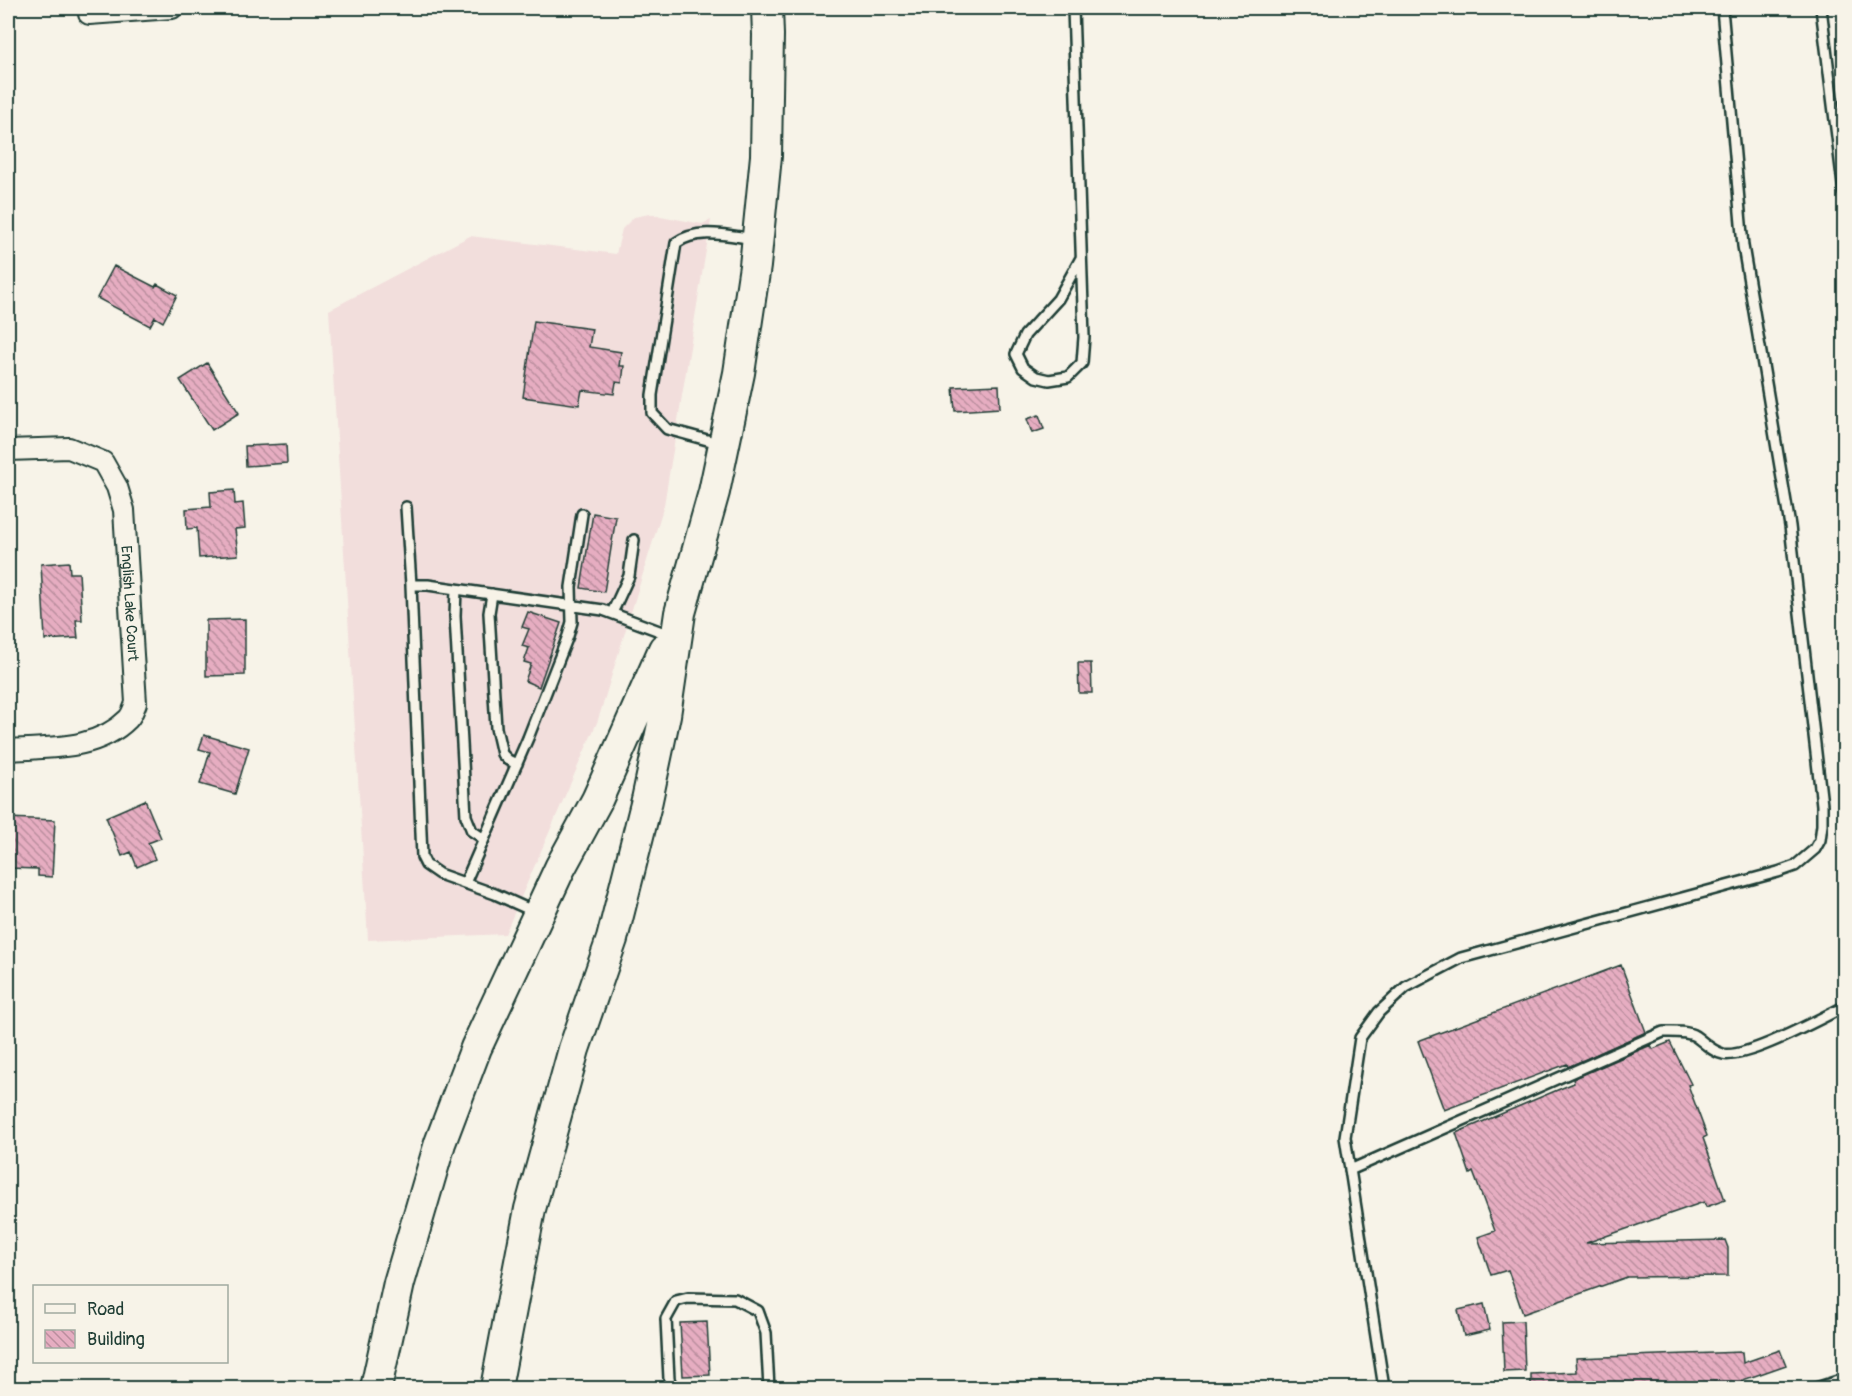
<svg xmlns="http://www.w3.org/2000/svg" width="1852" height="1396" viewBox="0 0 1852 1396" font-family="Pangolin,sans-serif">
  <style>
    .built { fill: #f2dedc }
    .building { fill: url(#building-back-hatch); stroke: #1f3d34; stroke-width: 1.5 }
    .lines { fill: none; stroke-linecap: round; stroke-linejoin: round }
    .service-casing { stroke: #1f3d34; stroke-width: 14 }
    .minor-casing { stroke: #1f3d34; stroke-width: 24 }
    .primary-casing { stroke: #1f3d34; stroke-width: 34 }
    .service { stroke: #f7f3e8; stroke-width: 9 }
    .minor { stroke: #f7f3e8; stroke-width: 20 }
    .primary { stroke: #f7f3e8; stroke-width: 30 }
    .labels { text-anchor: middle; stroke-width: 5; stroke-linejoin: round; paint-order: stroke }
    .street-label { font-size: 15px; fill: #1f3d34; stroke: #f7f3e8 }
  </style>
  <defs>
    <pattern id="building-back-hatch" width="6" height="6" patternUnits="userSpaceOnUse" patternTransform="scale(1.5)"><rect width="6" height="6" fill="#e6adc1"/><path d="M-1 5l2 2M0 0l6 6M5-1l2 2" fill="none" stroke="#ba8e9e"/></pattern>
  </defs>
  <rect width="100%" height="100%" fill="#f7f3e8"/>
  <filter id="ink" filterUnits="userSpaceOnUse"><feTurbulence type="fractalNoise" baseFrequency=".0167" numOctaves="2"/><feDisplacementMap in="SourceGraphic" scale="12" xChannelSelector="R" yChannelSelector="G"/><feConvolveMatrix kernelMatrix="1 2 1 2 8 2 1 2 1" color-interpolation-filters="sRGB"/></filter>
  <g filter="url(#ink)">
    <path class="built" d="M650,214L702,224L711,220L664,505L598,720L505,934L368,940L329,310L470,236L616,254L622,229L634,217Z"/>
    <path class="building" d="M114,266L155,287L157,284L177,295L163,322L155,317L150,326L97,298Z
      M534,321L592,329L589,347L621,352L619,366H624L622,383L616,382L614,394L582,390L579,405L523,397Z
      M207,363L239,413L212,430L180,380Z
      M999,385L1000,408L955,411L953,387Z
      M1039,415L1044,429L1032,433L1027,419Z
      M286,444L287,463L246,466L245,446Z
      M234,490L235,504L243,503L245,528L235,529L238,555L199,558L197,528L187,529L186,509L211,507L210,492Z
      M593,513L616,517L604,592L581,588Z
      M69,562L70,573H79L82,620H76L78,638L45,640L41,564Z
      M528,612L561,623L539,687L525,681L531,664L524,662L529,648L522,646L529,629L522,627Z
      M245,619V675L206,676V620Z
      M1078,663H1091L1092,693H1079Z
      M204,735L249,748L235,794L200,784L210,752L199,749Z
      M145,800L161,838L148,843L155,859L137,867L131,852L122,856L106,817Z
      M8,818L55,820L52,877L38,876V869L8,868Z
      M1621,965L1646,1032L1568,1067L1567,1064L1444,1110L1418,1041Z
      M1670,1042L1691,1084L1688,1085L1707,1136L1703,1138L1725,1200L1706,1207L1704,1202L1586,1243L1725,1240L1728,1248V1276L1627,1277L1523,1314L1508,1270L1491,1275L1478,1237L1495,1231L1473,1172L1470,1174L1456,1133L1574,1083L1573,1079L1651,1045L1653,1049Z
      M1484,1304L1490,1330L1464,1336L1458,1310Z
      M1523,1321L1525,1371L1504,1372L1502,1322Z
      M707,1322L710,1375L683,1376L680,1323Z
      M1780,1350L1786,1365L1743,1380V1389H1531V1374L1577,1372L1576,1358L1742,1352L1743,1363Z"/>
    <g class="lines">
      <defs>
        <path id="service" d="M1073,8L1084,337L1082,363L1068,377L1049,380L1036,377L1023,368L1016,354L1025,335L1058,299L1081,258
          M1821,8L1844,193
          M722,444L667,429L652,413V395L676,243C698,227 730,236 755,239
          M406,507L411,585H428L603,610L670,635
          M411,585L422,857L426,865L439,874L495,894L535,912
          M456,589L455,616L466,816L472,831L484,839
          M492,594L489,613L496,728L502,754L508,760L517,764
          M612,613L629,576L634,540
          M465,883L528,738L568,636L572,622L571,587L582,514
          M1350,1170L1663,1032C1673,1032 1687,1031 1695,1036C1705,1043 1711,1051 1723,1054C1747,1059 1819,1019 1844,1007
          M673,1388L669,1379L666,1319L676,1301L688,1298L735,1299L758,1311L766,1333L769,1388
          M1384,1388L1345,1137L1360,1038L1379,1012L1406,987L1461,958L1778,872L1795,866L1815,849L1820,840L1822,825V805L1790,526L1743,246L1722,8
          M1816,1388L1844,1379"/>
        <g id="minor">
          <path d="M89,14L172,8"/>
          <path id="s1" d="M8,450L69,448L103,462L117,487L124,510L136,703C134,708 132,715 128,719C96,751 49,747 8,750"/>
        </g>
        <path id="primary" d="M376,1388L399,1283L440,1143L476,1048L560,868L597,800L664,649
          M496,1388L530,1209L574,1049L612,939L647,800L665,715L680,613L714,492L739,373L755,266L766,156L768,35L767,8"/>
      </defs>
      <use href="#service" class="service-casing"/>
      <use href="#minor" class="minor-casing"/>
      <use href="#primary" class="primary-casing"/>
      <use href="#service" class="service"/>
      <use href="#minor" class="minor"/>
      <use href="#primary" class="primary"/>
    </g>
  </g>
  <g class="labels">
    <g class="street-label">
      <text dy="5" stroke="none"><textPath href="#s1" startOffset="244">English Lake Court</textPath></text>
    </g>
  </g>
  <rect width="1852" height="1396" fill="none" stroke="#f7f3e8" stroke-width="30"/>
  <rect x="15" y="15" width="1822" height="1366" fill="none" stroke="#1f3d34" stroke-width="2" filter="url(#ink)"/>
  <rect x="33" y="1285" width="195" height="78" fill="#f7f3e8" stroke="#a1aaa0" stroke-width="1.5"/>
  <rect x="45" y="1304" width="30" height="9" fill="#f7f3e8" stroke="#a1aaa0" stroke-width="1.5"/>
  <text x="87" y="1315" font-size="18" fill="#1f3d34">Road</text>
  <rect x="45" y="1330" width="30" height="18" fill="url(#building-back-hatch)" stroke="#a1aaa0" stroke-width="1.5"/>
  <text x="87" y="1345" font-size="18" fill="#1f3d34">Building</text>
</svg>
